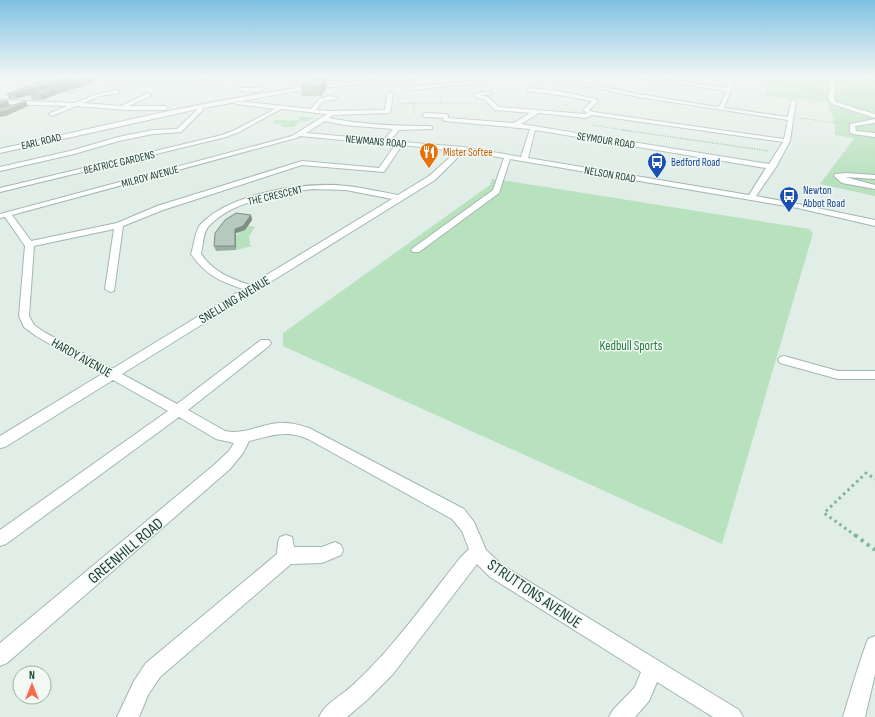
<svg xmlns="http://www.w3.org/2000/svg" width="875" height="717" viewBox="0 0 875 717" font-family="'Sofia Sans Condensed',sans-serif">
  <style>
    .green { fill: #b8e1be }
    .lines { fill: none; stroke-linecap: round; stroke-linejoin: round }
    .minor-casing { stroke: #a3b6ae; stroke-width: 2 }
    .path-far3 { stroke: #7eb59e; stroke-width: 1; stroke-dasharray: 1 1.5; stroke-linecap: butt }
    .path-far2 { stroke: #7eb59e; stroke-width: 1.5; stroke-dasharray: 1 1.5; stroke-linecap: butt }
    .path-far1 { stroke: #7eb59e; stroke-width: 3; stroke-dasharray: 2.5 3.5; stroke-linecap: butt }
    .path { stroke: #7eb59e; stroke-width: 4; stroke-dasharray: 3 4.5; stroke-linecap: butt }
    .minor { fill: #fff; fill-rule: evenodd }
    .wall { fill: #9dada4 }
    .shaded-wall { fill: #7f8d86 }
    .building { fill: #b6c9bf; stroke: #7f8d86 }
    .labels { text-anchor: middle; stroke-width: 3; stroke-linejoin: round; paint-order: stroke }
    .far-street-label { font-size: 11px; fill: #1f4034; stroke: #f2f9f5 }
    .far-food-label { font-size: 11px; fill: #c56008; stroke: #f2f9f5; text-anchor: start }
    .far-transit-label { font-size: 11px; fill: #164399; stroke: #f2f9f5; text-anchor: start }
    .street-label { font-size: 13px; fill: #1f4034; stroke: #f2f9f5 }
    .park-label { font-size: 13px; fill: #257c3d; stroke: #f2f9f5 }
    .near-street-label { font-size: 16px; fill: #1f4034; stroke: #f2f9f5 }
  </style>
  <rect width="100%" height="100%" fill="#e1ede7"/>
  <path class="green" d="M135,77H195L199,80L177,79L167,83L128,80Z
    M768,77H875V196L820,184L853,140V138L835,135V124L827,102L765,96Z
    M301,116L315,118C309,121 302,122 296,122L299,123L294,125L296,126C291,128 285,127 280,126L282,124L273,123L275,120H289L284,124L291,120H299L300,119L297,118Z
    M492,179L508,181L809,229L813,233L722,544L283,346V333L490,185Z
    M244,225L255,227L249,236L250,245L252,246L236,250V236L240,231L244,230L246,228Z"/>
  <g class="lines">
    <defs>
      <path id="minor" d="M7,77H42L40,78Z
        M305,77H330L291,81L289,80Z
        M406,77H427L303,90L203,108V110L181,132L153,134L119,141L74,154L0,171V167L70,151L118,137L153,130L177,129L198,109L0,153V149C95,128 189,104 285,90C325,83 366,81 406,77Z
        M476,77H481L482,81L478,83L412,90L409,88L412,84L415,86L477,81Z
        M545,77H555L638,94L717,107L720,106L726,91L634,77H649L727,88L731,77H736L724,108L788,117L791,101L796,100L790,141L776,167L756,196L798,204L875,220V226L798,208L510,159L499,193L419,252H413L411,250L413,248L493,190L504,158L464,151L435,180L122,374L177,404L261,340H269L271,343L269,346L188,410L225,431C244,435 259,425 278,423C289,422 299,425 309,428L464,509L474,522L486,550L502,565L739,710L743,717H713L657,682L649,701L635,717H609L613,710L635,687L641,672L490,577L477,564L393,674L367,700L347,717H319C326,702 343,695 354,684C394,647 426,601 460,558L469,549L462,531L452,519L308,439C287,429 270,436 249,441L243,453L230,469L7,663L0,666V643L214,465L229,451L234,443L216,439L179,417L6,544L0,546V530L168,411L113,380L5,447L0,448V436L102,374L36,336L24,327L19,316L25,246L5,217L0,218V214L292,136L327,114L281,109L239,132L226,137L0,192V188L222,135L235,130L275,109L236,104L235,103L238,101L311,109L319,99L330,96L338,98L337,99L323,101L316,110L329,111L385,110L387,94L390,92L393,94L390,113L333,115L329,118C362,125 396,126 430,126L432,127V129L399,130L390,141L463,147L521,157L530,129L445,121L443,120V118L425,117L422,115L425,113L446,114L448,115V118L514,123L530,113L495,110L484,99L477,98L474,94L489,91L491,92V94L480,95L488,97L499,107L585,114L587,113L583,110L592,101L559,95L528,91V89L530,88L559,91L596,99L598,101L589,110L593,112L784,139L788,120L638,97ZM539,113L586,118L592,115L783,142L769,164L521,124ZM325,121L344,125L393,129L384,140L306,133ZM535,130L766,168L749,195L528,158ZM300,136L395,145L379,168L302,161L157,206L117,223L31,241L12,215L296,138ZM402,145L457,151L429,176L398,195C381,192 364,188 347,186C306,181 229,193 200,225C195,231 194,246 191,254C206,275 219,281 243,289L112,369L44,332L34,325L29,316L34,246L114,229L105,289L110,292L114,291L123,226L163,210L302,165L384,172ZM312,189L346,190L392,199L250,285C229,278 214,272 201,254C203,246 203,233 208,227C232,200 279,194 312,189Z
        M829,77H835L836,79L834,98L836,102L875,114V118L832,104L828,98L831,79Z
        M860,77L875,78V80Z
        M224,79L222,81L203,82L201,81L203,80Z
        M59,86L76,90L73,92L57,89V87Z
        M240,88H259L262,90L259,92L238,91V89Z
        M117,90L119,91V93L100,96L83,103L121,106L148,93L151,95L150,96L129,106H165L168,108L165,110H128L76,106L52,116L49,114L50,113L68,106L0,104V100L75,103L97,94Z
        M875,119V123L855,126L856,131L875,133V137L853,134L850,132V124Z
        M846,173L875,175V179L845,177L875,185V189L842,183L834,176L835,174Z
        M784,356L838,371H875V379H838L780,363L778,360L780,357Z
        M286,535L292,537L294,547H322L335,542L341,545L343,550L341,555L322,563L291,564L160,677L148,695L139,717H117L134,681L146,663L277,554L278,542L280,537Z
        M875,636V674L865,717H843C851,691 858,665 868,639Z"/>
    </defs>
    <use href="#minor" class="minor-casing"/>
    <path class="path-far3" d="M162,77L194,79
      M786,77L778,85L823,92
      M792,77L790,79L799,85L812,89
      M74,79H85
      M90,79L197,87
      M848,86L875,89
      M810,88L817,77
      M842,94H861L875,91
      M847,94L849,77
      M848,95L875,99
      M413,103H442L441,96
      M442,103H471
      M398,104L413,103L414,112L416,113
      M800,118L834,123L844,121
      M592,125L630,131"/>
    <path class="path-far2" d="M623,130L769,151"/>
    <path class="path-far1" d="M856,536L824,513L866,473L875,479"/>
    <path class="path" d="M855,535L875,550"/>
    <use href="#minor" class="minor"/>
  </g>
  <path class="wall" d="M75,77L77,81L92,77L94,83L60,93L42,100H32L30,94L19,98L18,99H9L7,94Z
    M313,80L327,83H326V89L321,96H302L301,85Z
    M251,215L252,220L245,230L236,233V250L216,251L214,246Z"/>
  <path class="shaded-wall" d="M71,77H75L77,81L19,98L18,99L15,94L16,93Z
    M92,77L94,83L60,93L42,100L40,94L58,87Z
    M325,79L326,80L327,83H326V89L321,96L319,86Z
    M8,101L10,106L0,109V104Z
    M26,102L28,106L6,116L0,117V112Z
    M251,215L252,220L245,230L236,233V250L235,246V229Z"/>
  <path class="building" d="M53,77H71L16,93L15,94H7Z
    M83,77H92L58,87L40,94H30L82,79Z
    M315,77H325L326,80H325V79L313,80Z
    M325,79L319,86L301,85L305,81Z
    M0,101H8L0,104Z
    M22,102H26L4,111L0,112V110Z
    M236,213L251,215L243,226L235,229V246H214L215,233L225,220Z"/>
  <linearGradient id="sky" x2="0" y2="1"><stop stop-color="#7fc1e2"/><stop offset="0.43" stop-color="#f2f7f4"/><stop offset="1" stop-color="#f2f7f4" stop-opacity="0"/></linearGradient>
  <rect width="875" height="178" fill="url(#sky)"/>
  <defs>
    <symbol id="restaurant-pin" viewBox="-11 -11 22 30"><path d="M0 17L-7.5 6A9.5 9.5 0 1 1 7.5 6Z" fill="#e8710a" stroke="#f2f9f5"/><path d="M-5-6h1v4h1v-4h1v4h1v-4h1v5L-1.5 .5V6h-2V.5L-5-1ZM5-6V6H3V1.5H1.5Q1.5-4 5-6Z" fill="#fff"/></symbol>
    <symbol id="bus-pin" viewBox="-11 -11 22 30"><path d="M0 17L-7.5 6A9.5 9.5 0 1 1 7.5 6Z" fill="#1a4fb4" stroke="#f2f9f5"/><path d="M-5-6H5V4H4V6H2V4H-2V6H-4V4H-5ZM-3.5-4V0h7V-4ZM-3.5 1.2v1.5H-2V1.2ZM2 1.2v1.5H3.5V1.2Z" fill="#fff"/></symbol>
  </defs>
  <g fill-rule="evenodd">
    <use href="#restaurant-pin" x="418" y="141" width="22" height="30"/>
    <use href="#bus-pin" x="646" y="151" width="22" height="30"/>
    <use href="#bus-pin" x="778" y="185" width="22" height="30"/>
  </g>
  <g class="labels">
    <g class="far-street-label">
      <text transform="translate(606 140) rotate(9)" y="4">SEYMOUR ROAD</text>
      <text transform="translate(41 141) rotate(-13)" y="4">EARL ROAD</text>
      <text transform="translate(376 141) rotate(5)" y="4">NEWMANS ROAD</text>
      <text transform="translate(119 162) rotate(-13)" y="4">BEATRICE GARDENS</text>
      <text transform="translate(610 174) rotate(10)" y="4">NELSON ROAD</text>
      <text transform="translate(150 176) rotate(-15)" y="4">MILROY AVENUE</text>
      <text transform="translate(275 195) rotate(-13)" y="4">THE CRESCENT</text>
    </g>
    <g class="far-food-label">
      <text x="443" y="156">Mister Softee</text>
    </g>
    <g class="far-transit-label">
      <text x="671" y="166">Bedford Road</text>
      <text x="803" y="194">Newton<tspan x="803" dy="13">Abbot Road</tspan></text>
    </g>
    <g class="street-label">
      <text transform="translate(234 299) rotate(-31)" y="5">SNELLING AVENUE</text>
      <text transform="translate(82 357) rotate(29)" y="5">HARDY AVENUE</text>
    </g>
    <g class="park-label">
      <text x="631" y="350">Kedbull Sports</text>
    </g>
    <g class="near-street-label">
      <text transform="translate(125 550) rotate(-40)" y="6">GREENHILL ROAD</text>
      <text transform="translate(535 593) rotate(34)" y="6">STRUTTONS AVENUE</text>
    </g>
  </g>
  <g transform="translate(32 685)"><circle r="19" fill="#f2f9f5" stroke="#9eafa8"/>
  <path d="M0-3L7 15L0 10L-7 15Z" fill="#ff664e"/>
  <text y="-6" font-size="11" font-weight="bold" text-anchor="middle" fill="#1f4034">N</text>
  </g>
</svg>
